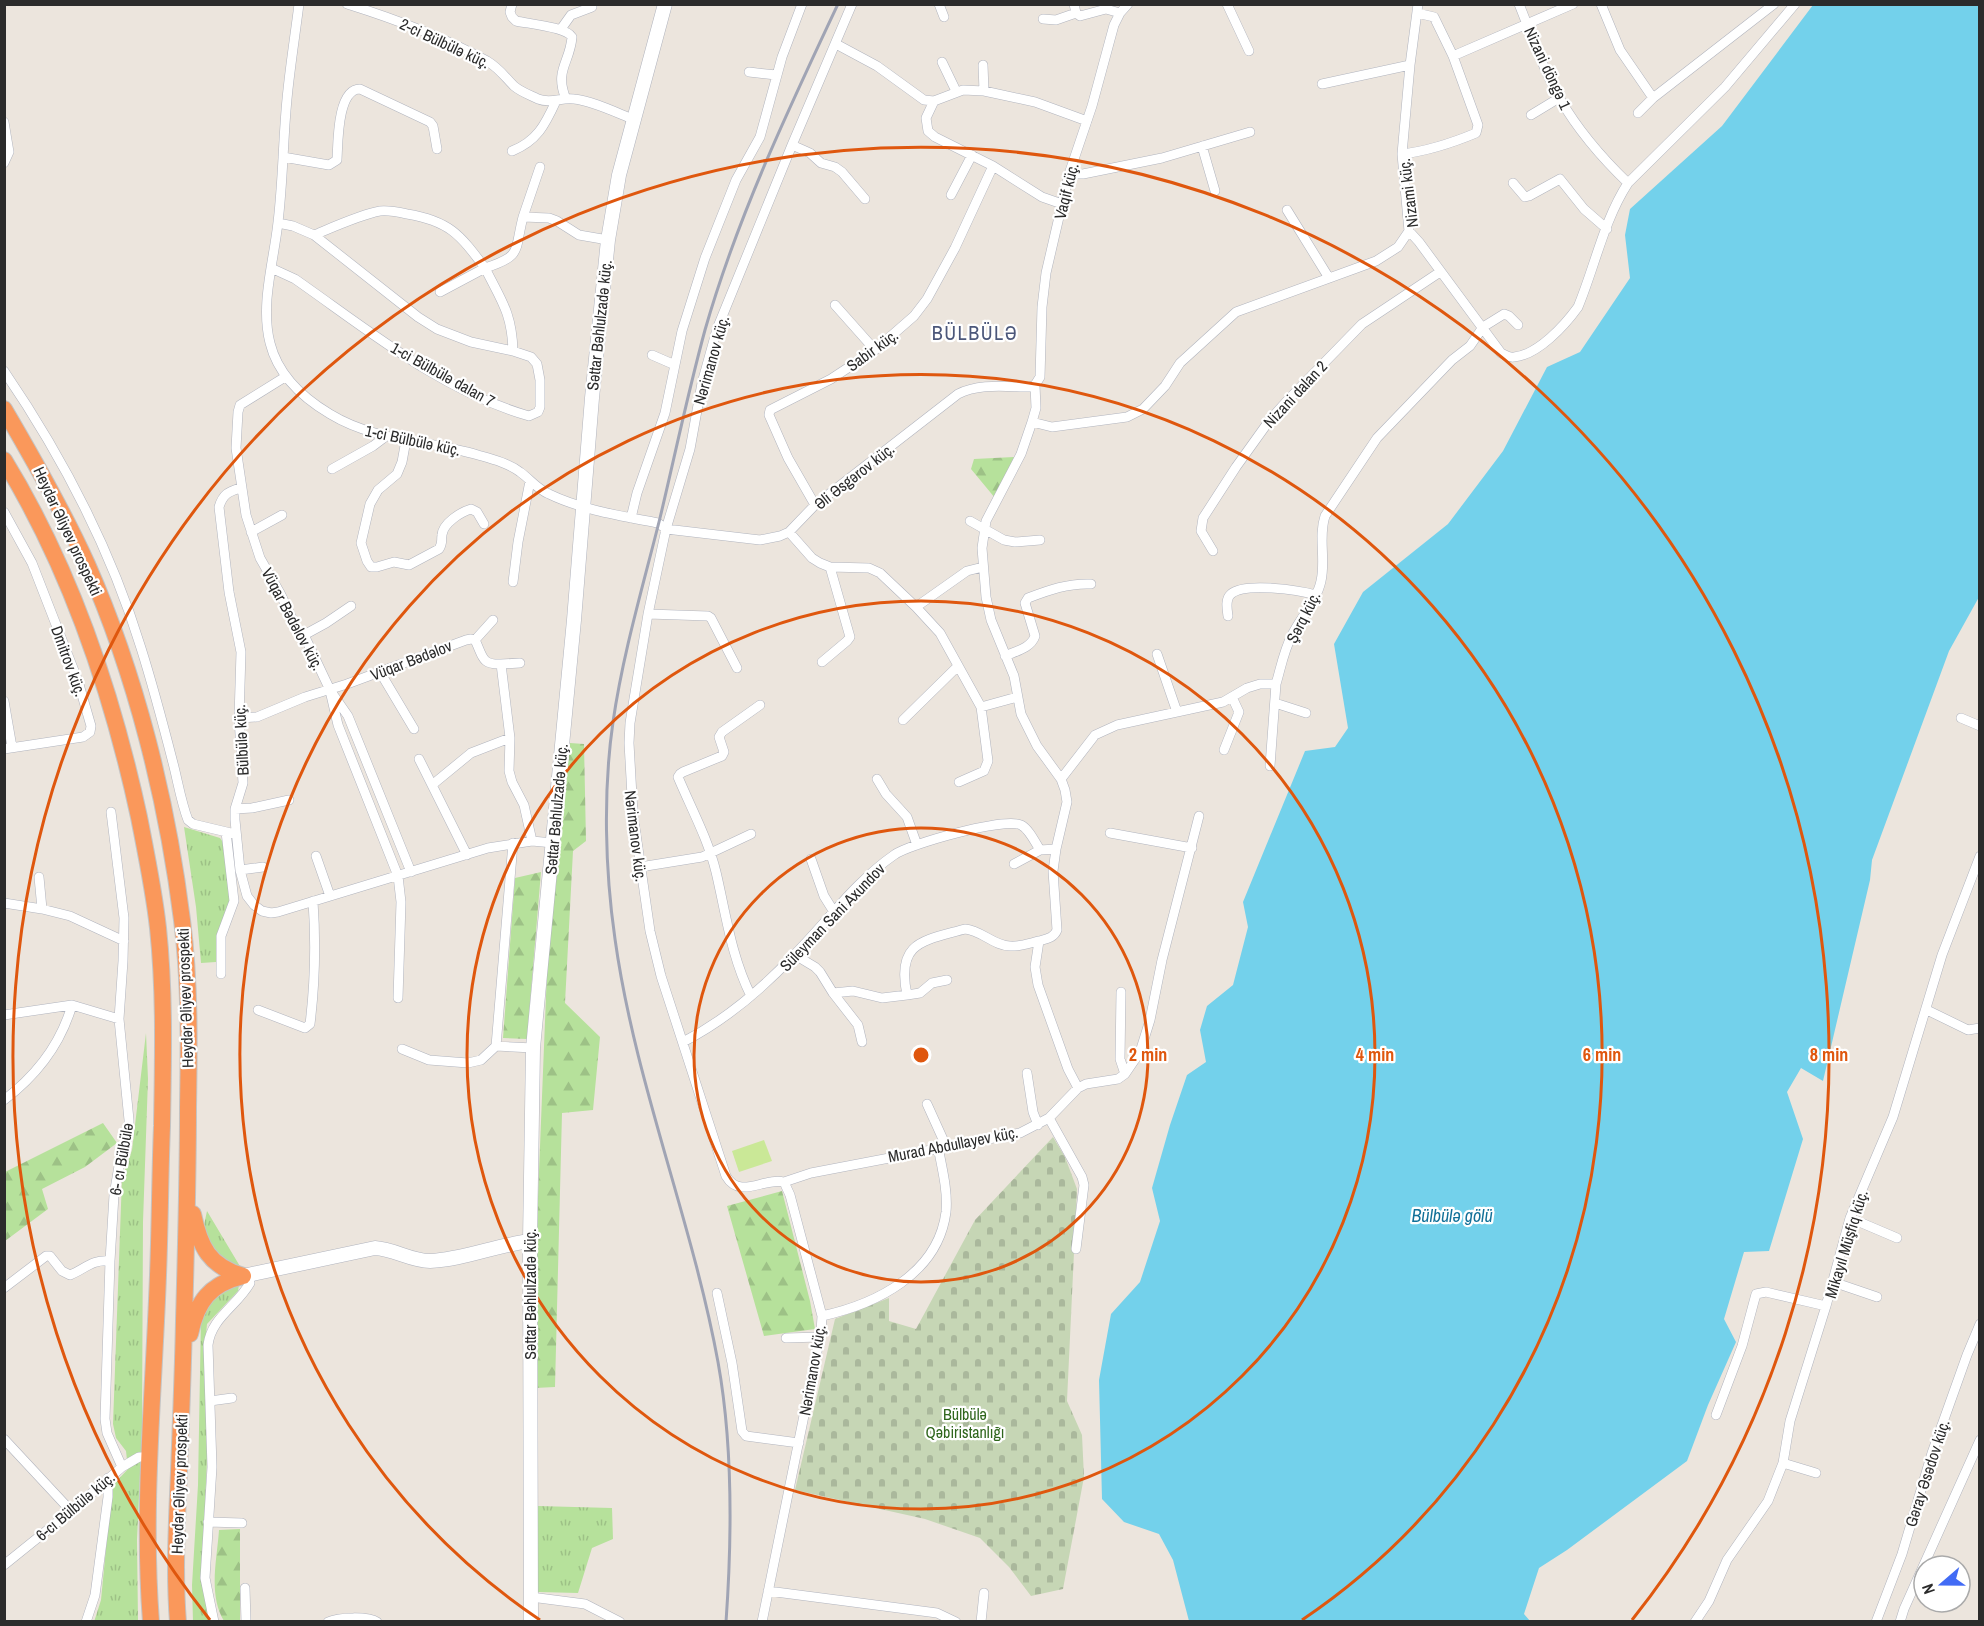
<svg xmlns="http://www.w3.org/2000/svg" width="1984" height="1626" viewBox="0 0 1984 1626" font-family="'Archivo Narrow',sans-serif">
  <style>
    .grass { fill: url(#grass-tufts) }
    .forest { fill: url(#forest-firs) }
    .cemetery { fill: url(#cemetery-stones) }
    .pitch { fill: #cae897 }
    .water { fill: #73d1eb }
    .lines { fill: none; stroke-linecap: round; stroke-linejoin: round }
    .street-casing { stroke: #b1b4be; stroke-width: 10 }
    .secondary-casing { stroke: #b1b4be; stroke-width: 15 }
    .highway-casing { stroke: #c4c4c4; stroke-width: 18 }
    .street { stroke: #fff; stroke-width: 9 }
    .secondary { stroke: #fff; stroke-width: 14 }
    .highway { stroke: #fa985b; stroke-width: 16 }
    .rail { stroke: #a0a4b4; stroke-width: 3 }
    .ring { fill: none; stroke: #df570e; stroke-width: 3 }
    .labels { text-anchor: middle; stroke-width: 4.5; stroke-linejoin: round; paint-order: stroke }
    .street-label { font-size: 16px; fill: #2b2b2b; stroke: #fff }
    .park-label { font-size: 16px; fill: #2f661c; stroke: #fff }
    .water-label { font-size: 18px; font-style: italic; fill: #117098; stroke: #fff }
    .quarter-label { font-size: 20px; letter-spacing: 1.5px; fill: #4c577a; stroke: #fff }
    .centre { fill: #df570e; stroke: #fff; stroke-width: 3 }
    .ring-label { font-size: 18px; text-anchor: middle; font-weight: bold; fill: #df570e; stroke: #fff; stroke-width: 4.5; stroke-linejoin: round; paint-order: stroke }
  </style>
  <defs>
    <pattern id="grass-tufts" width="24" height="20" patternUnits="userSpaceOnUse" patternTransform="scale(1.5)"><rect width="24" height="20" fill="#b6e19b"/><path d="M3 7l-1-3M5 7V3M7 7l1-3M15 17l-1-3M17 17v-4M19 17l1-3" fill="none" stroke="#9dc186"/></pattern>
    <pattern id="forest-firs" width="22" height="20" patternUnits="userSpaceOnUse" patternTransform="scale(1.5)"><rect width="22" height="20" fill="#b6e19b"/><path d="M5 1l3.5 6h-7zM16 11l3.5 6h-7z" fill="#9dc186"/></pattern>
    <pattern id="cemetery-stones" width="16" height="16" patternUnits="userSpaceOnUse" patternTransform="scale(1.5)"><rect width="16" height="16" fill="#c6d6b5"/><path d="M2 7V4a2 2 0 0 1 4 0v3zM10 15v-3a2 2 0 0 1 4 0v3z" fill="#aab89c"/></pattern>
  </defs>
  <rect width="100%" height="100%" fill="#ece5dd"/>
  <path class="grass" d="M184,827L220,838L225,845L230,904L217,934L216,962L201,963L196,907Z
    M146,1033L148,1079L143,1222L142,1429L137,1540L138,1621L94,1622L101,1600L112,1486L128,1469L126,1451L116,1438L113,1424L122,1178L132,1150Z
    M207,1211L241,1268L220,1260L206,1238L204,1225Z
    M239,1285L238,1291L207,1324L206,1335L207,1459L202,1577L212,1621L193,1622L192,1585L198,1485L201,1316L214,1295Z
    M538,1506L612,1508L613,1539L592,1548L578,1593L538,1592Z"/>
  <path class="forest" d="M1014,457L995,498L971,469L974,459Z
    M570,743L584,744L586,841L573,851L565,1003L600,1037L593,1110L562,1113L555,1387L535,1388L537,1222L547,971Z
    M541,872L527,1039L503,1038L515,878Z
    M103,1123L117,1143L85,1167L42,1189L48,1209L5,1241V1172Z
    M782,1191L810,1301L815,1329L764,1336L727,1206Z
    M240,1529V1621H224C208,1594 217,1560 219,1530Z"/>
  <path class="cemetery" d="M1053,1137L1065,1157L1077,1189L1067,1401L1082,1435L1084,1477L1063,1589L1031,1596L1009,1567L980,1538L925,1519L795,1490L835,1319L889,1298V1321L916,1329L975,1220Z"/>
  <path class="pitch" d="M764,1140L772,1161L739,1172L732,1151Z"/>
  <path class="water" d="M1813,5H1979V597L1949,651L1872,860L1870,880L1823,1081L1801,1068L1787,1092L1803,1139L1769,1251L1744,1252L1724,1319L1736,1342L1708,1405L1687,1461L1567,1550L1539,1568L1524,1614L1530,1621H1189L1173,1560L1159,1534L1124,1522L1102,1499L1099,1380L1111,1314L1140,1282L1160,1221L1152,1188L1170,1125L1187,1075L1206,1062L1200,1030L1207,1006L1233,985L1248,927L1243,902L1305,751L1335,747L1348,728L1334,644L1363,592L1448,524L1503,451L1547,367L1580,352L1630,278L1625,235L1630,209L1722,126Z"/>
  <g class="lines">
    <defs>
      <path id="street" d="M299,4C295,36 290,67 287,99C283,140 283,181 278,222C274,261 260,304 270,343C278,375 303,398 330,414C376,442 428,440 478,455C492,459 508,463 520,472C530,479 537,489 549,494C582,510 622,516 658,523L666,529L760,540L780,536L789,532L815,505L958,394C980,383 1005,387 1030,387L1035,385
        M347,4C395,19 443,37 487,61C499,68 505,77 514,86C521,92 530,95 538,99C551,104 562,97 574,99C593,101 617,113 635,120
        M512,4L510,12L512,17L516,21C530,24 566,27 572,37C570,63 554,70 566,99
        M939,4L944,17
        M1074,4L1076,13L1080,16L1106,9L1120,13
        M1227,4L1249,51
        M1418,4L1410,65L1402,154L1409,231L1419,242L1501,353C1505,355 1510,358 1514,357C1538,355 1565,325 1578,307C1595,266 1604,220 1628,183L1725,87L1795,4
        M1519,4C1532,36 1543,70 1560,99C1578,130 1603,159 1628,183
        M1601,4L1620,50L1653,98
        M1043,19L1056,20L1076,13
        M561,29L571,15L592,7
        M836,44L877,66L924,100L934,101L963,90L984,91L1035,102L1087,121
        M1453,56L1573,4
        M942,62L956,91
        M983,65L984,91
        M749,72L776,75
        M1322,84L1410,65
        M934,101L926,118L928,131L935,137L993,166L1042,197L1062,204
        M1638,113L1653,98L1774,4
        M1531,115L1559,98
        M4,122L9,152L4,163
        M792,145L810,153L821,163L835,167L842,172L865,199
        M1202,146L1215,191
        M512,151C537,141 545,125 556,101
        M1402,154C1428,151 1452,143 1476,133L1478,125L1453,56L1434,17L1417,13
        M283,157L329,165L337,160C338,144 337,89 360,89L430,122L433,126L437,149
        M1069,174H1083L1162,158L1250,132
        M1513,183L1525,197L1529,196L1560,179L1584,209L1607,229
        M951,195L972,155
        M1287,210L1329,278
        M523,217L540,167
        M278,223L293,226L314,235C331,228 362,214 380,211C389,210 398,212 407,214C450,221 460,235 485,268C523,256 514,251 523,217L549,218L557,221L579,235L608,240
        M271,268L295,279C368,330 442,391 529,416L538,412L540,407V380L537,364L531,357L513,351L471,342L437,329L418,317L314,235
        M440,292L485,268C501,300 512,313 513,351
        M835,305L875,350
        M652,355L675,365
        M4,371C62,456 111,550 141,648C153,686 163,724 173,763C178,782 181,802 188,820L193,824L235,834
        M285,377L240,405L238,412L236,448L246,515L260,558L280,593L297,629L304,635L330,690L348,716L411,872
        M1035,385L1036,408L1032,422L1021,454L986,521L982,548L986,597L991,620L1014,676L1021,714L1037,746L1061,779L1065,790L1067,802L1056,849L1053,871L1057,930C1054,938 1046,939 1039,941L1035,967L1038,985L1068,1069L1078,1088
        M1035,385L1040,377L1042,307L1046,273L1069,174L1092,106L1114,25L1120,13L1128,4
        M1032,422L1052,427L1127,417L1143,409L1165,386L1180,363L1236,312L1376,261L1398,247L1409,231
        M406,440L402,462L397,474L378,490L370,504L361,543L367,561L371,567H377L394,562L409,565L439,549C443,543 441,541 442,535C443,523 461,512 471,509L477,512L484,524
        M332,469L373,446L385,437
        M240,488C228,492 223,494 219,507L229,592L241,652L239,718L243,783L235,809V820L240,870L247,896L254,905L262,911L271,913L278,912L488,848L532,841L553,843
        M815,505L788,458L769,415L770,410L831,379L875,350L914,316L927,299L955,248L993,166
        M4,512L32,563L78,681L91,726L90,732L83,737L4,749
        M631,518L637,493L665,413L682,331L705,258L736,180L760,137L782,57L802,4
        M970,521L1004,540L1015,542L1040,540
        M251,532L282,515
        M789,532L812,558L820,563L830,567L869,568L880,573L916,607L940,633L981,707L988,761L984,771L959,782
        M1213,551L1201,531L1203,518L1236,467L1269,421L1285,403L1362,324L1440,272
        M513,582L518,542L530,481
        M916,607L967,571L983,567
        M648,614L708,616L711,618L737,668
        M1228,616C1227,609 1225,599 1231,594C1244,582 1299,590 1316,595
        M304,635L326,623L351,606
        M475,640L493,620
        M1157,654L1177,712
        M1005,656C1016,651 1031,648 1035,636L1025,603L1028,598C1049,590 1068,583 1091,584
        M822,662L847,641L850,637L830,567
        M501,664L520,663
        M380,672L414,729
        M331,695L338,725L398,876L401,902L398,998
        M4,701L12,747
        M1275,703L1306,713
        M981,707L1017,697
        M239,718L257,717L305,697L347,684L466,640L471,639L475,640C483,656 481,665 501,664L510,738L509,771L512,782L524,805L532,841
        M1961,718L1980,726
        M903,720L957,667
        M1224,750L1239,712L1232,697
        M419,759L467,855
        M1270,766L1276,684
        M877,779L886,794L907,817L917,845
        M1061,779L1095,735L1117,725L1223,702L1247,688L1260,684H1276C1281,667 1284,650 1292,635C1301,617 1317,600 1321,581C1326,559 1318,537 1325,516L1377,438L1452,360L1470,346L1483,327L1504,314L1509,316L1518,325
        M432,785L471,753L510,738
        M235,809L252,808L289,800
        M111,812L124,918L123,961L119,1019L129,1120V1132L120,1160L114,1195L110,1261L105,1419L107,1433L122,1467
        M1110,833L1192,848
        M316,856L330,896
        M811,859L824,896L834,912
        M1014,864L1040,850
        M640,867L702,857L751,834
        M240,870L263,867
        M39,877L42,909
        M4,903L42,909L70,916L124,941
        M795,955L815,967L820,972L833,993L858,1025L862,1042
        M221,974V936L234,901L226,832
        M1121,992L1120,1059L1125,1074
        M833,993L853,991L882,998L907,995C896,942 922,941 965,929C981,930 994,946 1010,946C1019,947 1030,943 1039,941
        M907,995L920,993L932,983L947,980
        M751,996C731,956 726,914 716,872C708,839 691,808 678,777L680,774L683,772L722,756L724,752L719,737L722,732L760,705
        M258,1010L305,1028L310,1024C315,983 316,943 313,901
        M1927,1010L1968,1030L1980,1028
        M4,1015L72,1005L119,1019
        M683,1042C724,1021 762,989 794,955C827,922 855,882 894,855C909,844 1005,817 1021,825C1029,829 1035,842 1040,850L1056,849
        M496,1046L533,1048
        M402,1049L429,1060L468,1063L481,1060L496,1046L513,843
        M1027,1073L1033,1112L1038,1125
        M4,1100C37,1075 61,1043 72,1005
        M927,1104L946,1146
        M1049,1118L1082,1177L1084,1185L1076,1249
        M784,1182L811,1173L1020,1133L1049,1118L1078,1088L1086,1084L1118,1079L1125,1074L1140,1052L1150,1020L1162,960L1199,816
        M1850,1218L1897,1238
        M1833,1282L1877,1297
        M4,1288L46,1256H50L62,1271L70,1275C85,1269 92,1259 110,1261
        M717,1293L732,1363L742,1431L746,1436L799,1443
        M822,1316C876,1304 938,1274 946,1212C948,1191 942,1168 938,1147
        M786,1338L820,1337
        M210,1401L232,1398
        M1716,1415L1742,1346L1756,1294L1766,1292L1826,1306
        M4,1439L71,1511
        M1783,1463L1816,1473
        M208,1522L242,1523
        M4,1565L71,1511L122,1467L139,1457H149
        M245,1588L246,1622
        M768,1591L937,1613L956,1622
        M531,1597L585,1604L620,1622
        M86,1622L95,1595L108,1497V1478
        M214,1622L205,1578L212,1467L208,1345C211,1318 237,1306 250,1283L248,1275
        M328,1622C338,1617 368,1616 377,1622
        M762,1622L821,1332L822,1316L790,1195L784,1182C764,1177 740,1200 726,1176L661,976L650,931L633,814L629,743L630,723L648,614L666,529L690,449L702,383L717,329L792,145L852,4
        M981,1622L984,1593
        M1695,1622L1709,1601L1727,1560L1768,1501L1783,1463L1790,1421L1826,1306L1850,1218L1893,1117L1942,955L1980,856
        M1876,1622L1902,1554L1932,1453L1967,1355L1980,1324
        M1900,1622L1904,1609L1980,1440"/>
      <path id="secondary" d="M243,1276L375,1248C394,1249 411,1261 430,1261C462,1260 497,1245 530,1241
        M531,1622L530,1241L533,1048L574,620L592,398L608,240L619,175L665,4"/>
      <path id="highway" d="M4,409C34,460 63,511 87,564C136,675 167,800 182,920C190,982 189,1046 188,1108C188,1179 186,1250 184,1321C183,1371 181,1421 179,1471C177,1521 174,1572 178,1622
        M4,460C71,569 112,692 139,817C146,853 154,891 158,928C165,994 163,1060 162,1126C160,1175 160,1225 158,1275C154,1390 142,1506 151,1622
        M193,1214C200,1247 209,1266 243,1276
        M190,1334C197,1301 210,1284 243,1276"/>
    </defs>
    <use href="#street" class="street-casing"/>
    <use href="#secondary" class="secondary-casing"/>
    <use href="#highway" class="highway-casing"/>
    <use href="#street" class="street"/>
    <use href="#secondary" class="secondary"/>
    <use href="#highway" class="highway"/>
    <path class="rail" d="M726,1622C732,1538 733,1445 718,1362C692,1220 635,1083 615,939C605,870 603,791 613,722C623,653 643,586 660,518C675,455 688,392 705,330C737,218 788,110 838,4"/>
  </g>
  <g class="ring">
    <circle cx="921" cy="1055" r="227"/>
    <circle cx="921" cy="1055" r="454"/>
    <path d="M540 1620A681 681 0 1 1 1302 1620"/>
    <path d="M210 1620A908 908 0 1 1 1632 1620"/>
  </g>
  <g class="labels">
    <g class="street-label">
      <text transform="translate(445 43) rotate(25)" y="6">2-ci Bülbülə küç.</text>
      <text transform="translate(1548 68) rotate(65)" y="6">Nizani döngə 1</text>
      <text transform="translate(1066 191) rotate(-76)" y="6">Vaqif küç.</text>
      <text transform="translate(1408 193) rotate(-97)" y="6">Nizami küç.</text>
      <text transform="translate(599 325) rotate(-84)" y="6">Səttar Bəhlulzadə küç.</text>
      <text transform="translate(872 350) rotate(-36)" y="6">Sabir küç.</text>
      <text transform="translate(711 360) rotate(-74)" y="6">Nərimanov küç.</text>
      <text transform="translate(443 374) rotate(29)" y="6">1-ci Bülbülə dalan 7</text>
      <text transform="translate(1295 394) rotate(-47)" y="6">Nizani dalan 2</text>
      <text transform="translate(413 440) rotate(12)" y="6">1-ci Bülbülə küç.</text>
      <text transform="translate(854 476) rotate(-38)" y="6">Əli Əsgərov küç.</text>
      <text transform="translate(68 531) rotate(65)" y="6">Heydər Əliyev prospekti</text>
      <text transform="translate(1303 617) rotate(-63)" y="6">Şərq küç.</text>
      <text transform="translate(293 619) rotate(62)" y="6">Vüqar Bədəlov küç.</text>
      <text transform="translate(411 660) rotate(-21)" y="6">Vüqar Bədəlov</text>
      <text transform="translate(69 661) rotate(70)" y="6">Dmitrov küç.</text>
      <text transform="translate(241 740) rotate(-93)" y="6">Bülbülə küç.</text>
      <text transform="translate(556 809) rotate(-85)" y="6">Səttar Bəhlulzadə küç.</text>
      <text transform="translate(636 836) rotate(83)" y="6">Nərimanov küç.</text>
      <text transform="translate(832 917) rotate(-46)" y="6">Süleyman Sani Axundov</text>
      <text transform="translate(185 998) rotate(-92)" y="6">Heydər Əliyev prospekti</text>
      <text transform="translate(953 1144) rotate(-11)" y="6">Murad Abdullayev küç.</text>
      <text transform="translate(121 1159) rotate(-80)" y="6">6- cı Bülbülə</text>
      <text transform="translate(1846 1244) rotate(-73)" y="6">Mikayıl Müşfiq küç.</text>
      <text transform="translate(530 1294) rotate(-90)" y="6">Səttar Bəhlulzadə küç.</text>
      <text transform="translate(812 1370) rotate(-80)" y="6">Nərimanov küç.</text>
      <text transform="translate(1927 1473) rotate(-72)" y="6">Gəray Əsədov küç.</text>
      <text transform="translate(179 1484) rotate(-88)" y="6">Heydər Əliyev prospekti</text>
      <text transform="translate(75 1506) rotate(-40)" y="6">6-cı Bülbülə küç.</text>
    </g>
    <g class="park-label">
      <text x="965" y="1420">Bülbülə<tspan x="965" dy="18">Qəbiristanlığı</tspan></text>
    </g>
    <g class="water-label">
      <text x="1452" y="1222">Bülbülə gölü</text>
    </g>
    <g class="quarter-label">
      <text x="975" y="340">BÜLBÜLƏ</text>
    </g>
  </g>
  <circle cx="921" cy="1055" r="9" class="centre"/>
  <g class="ring-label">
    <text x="1148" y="1061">2 min</text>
    <text x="1375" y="1061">4 min</text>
    <text x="1602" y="1061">6 min</text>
    <text x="1829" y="1061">8 min</text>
  </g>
  <rect width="1984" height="1626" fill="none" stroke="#2b2b2b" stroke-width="12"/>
  <g transform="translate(1942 1584) rotate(250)"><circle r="28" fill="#ffffff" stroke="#aaaaaa" stroke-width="1.5"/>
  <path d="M0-4.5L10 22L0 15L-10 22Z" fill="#426bf5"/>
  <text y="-9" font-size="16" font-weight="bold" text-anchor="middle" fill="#2b2b2b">N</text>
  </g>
</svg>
